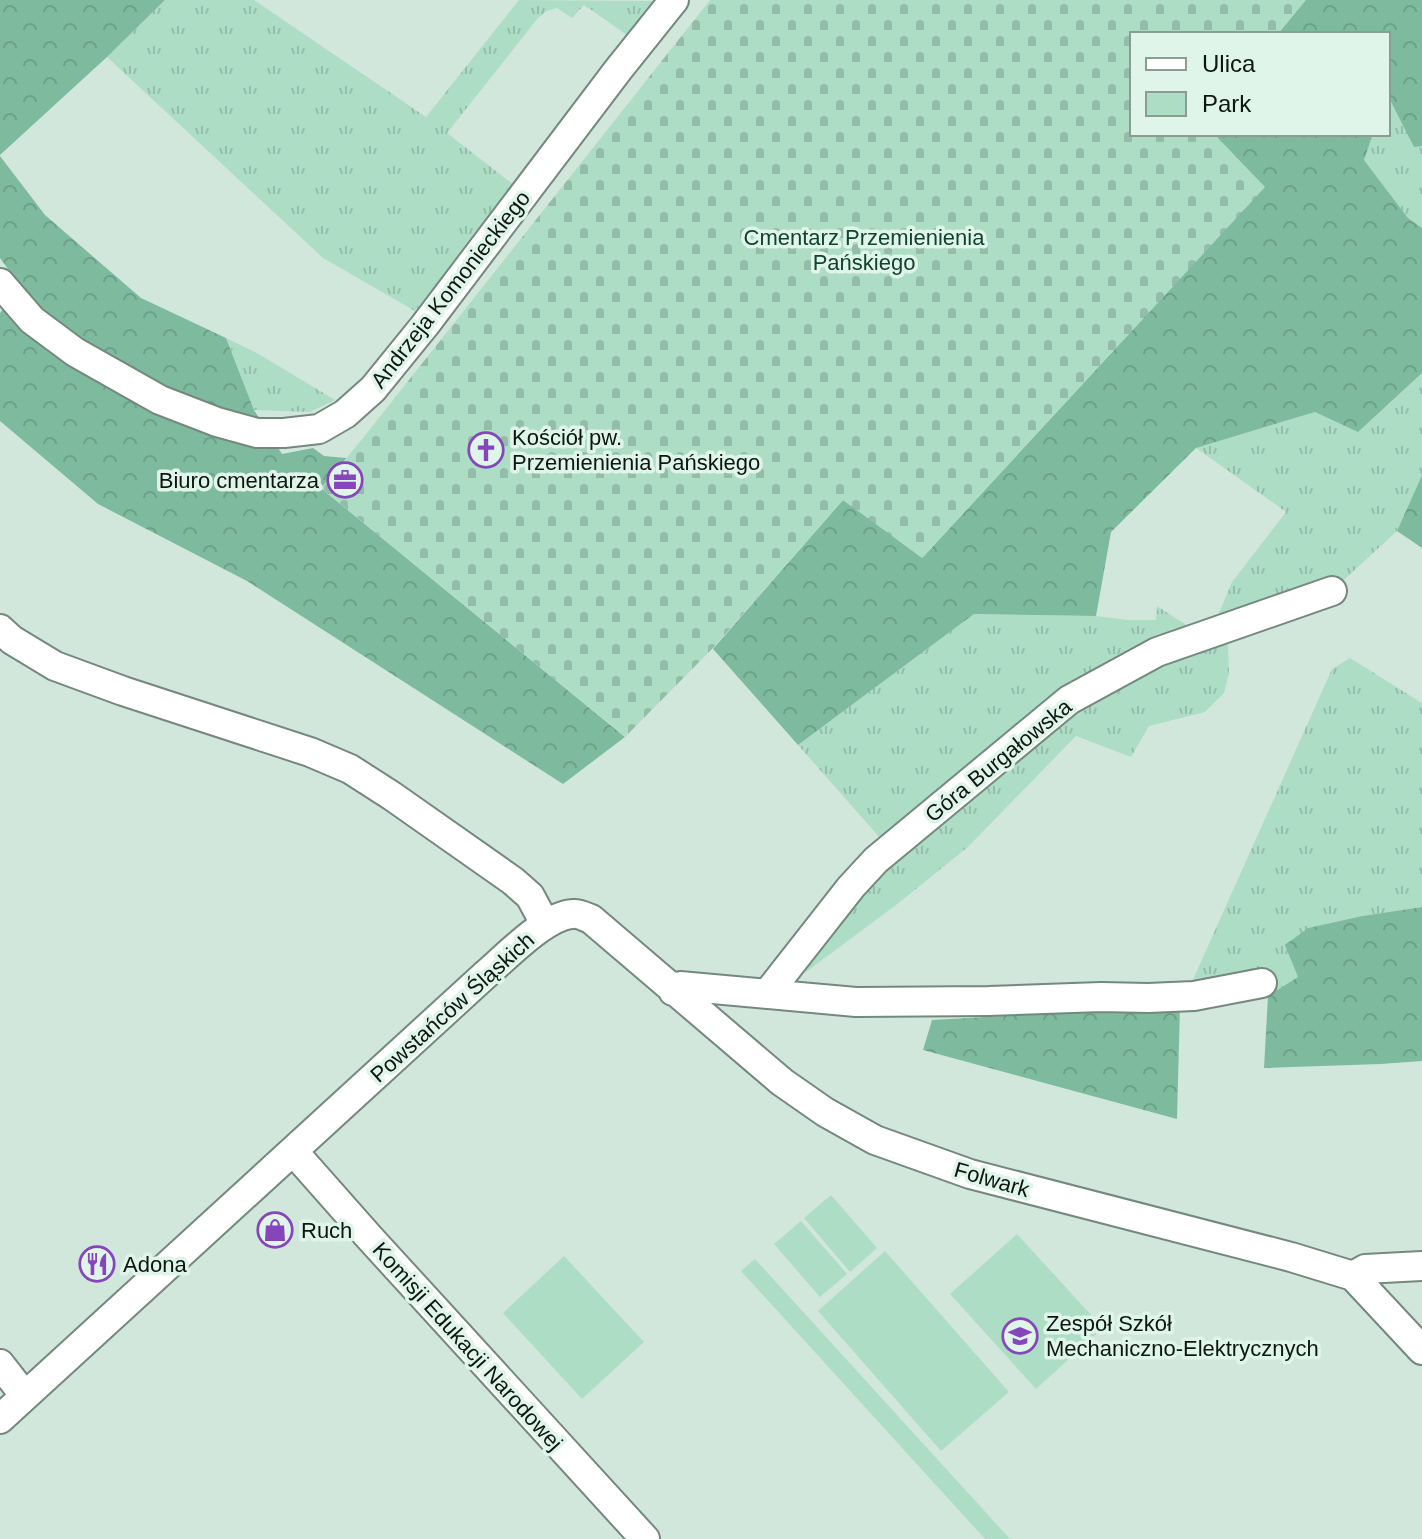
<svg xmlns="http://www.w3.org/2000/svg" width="1422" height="1539" viewBox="0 0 1422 1539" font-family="Helvetica,sans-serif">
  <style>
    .grass { fill: url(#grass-tufts) }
    .forest { fill: url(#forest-crowns) }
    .cemetery { fill: url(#cemetery-stones) }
    .park { fill: #aeddc6 }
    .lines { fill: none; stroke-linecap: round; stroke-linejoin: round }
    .minor-casing { stroke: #74887e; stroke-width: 32 }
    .minor { stroke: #fff; stroke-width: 28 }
    .labels { text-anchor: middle; stroke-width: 7; stroke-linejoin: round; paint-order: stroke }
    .park-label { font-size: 22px; fill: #114330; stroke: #dff5ea }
    .street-label { font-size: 22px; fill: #0e1612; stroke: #dff5ea }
    .poi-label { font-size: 22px; fill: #0e1612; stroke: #dff5ea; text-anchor: start }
  </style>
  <defs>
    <pattern id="grass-tufts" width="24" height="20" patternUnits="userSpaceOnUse" patternTransform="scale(2)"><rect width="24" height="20" fill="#aeddc6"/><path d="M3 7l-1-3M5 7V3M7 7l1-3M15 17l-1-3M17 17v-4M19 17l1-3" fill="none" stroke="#94bda9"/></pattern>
    <pattern id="forest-crowns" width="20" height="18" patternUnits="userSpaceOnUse" patternTransform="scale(2)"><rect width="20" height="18" fill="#7ebb9e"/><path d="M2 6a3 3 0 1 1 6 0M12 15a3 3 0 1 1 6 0" fill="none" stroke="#6ca087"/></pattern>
    <pattern id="cemetery-stones" width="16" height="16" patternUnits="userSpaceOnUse" patternTransform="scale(2)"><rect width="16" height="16" fill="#aeddc6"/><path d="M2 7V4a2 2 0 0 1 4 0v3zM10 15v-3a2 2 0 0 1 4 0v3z" fill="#94bda9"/></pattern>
  </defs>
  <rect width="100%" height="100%" fill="#d2e7dc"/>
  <path class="grass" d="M165,0H254L426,117L519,0L658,1L627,35L584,5L572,18L557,8L547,11L538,18L447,133L514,185L415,311L323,258L107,57Z
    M1388,96L1414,146H1422V228L1408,218L1364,160L1373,134H1388Z
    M226,338L257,353L335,400L310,412L254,410Z
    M1422,373V475L1397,531L1332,591L1234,635L1228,643L1229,673L1224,693L1205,712L1149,726L1131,757L1076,736L968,847L896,905L806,972L798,954L881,839L798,745L974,614L1096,616L1129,620H1156L1157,606L1188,626L1216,620L1232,582L1286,512L1196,448L1315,412L1358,431Z
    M1350,658L1422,703V907L1362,916L1308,928L1298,978L1268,996L1262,983L1191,984L1332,669Z"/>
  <path class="forest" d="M0,0H165L107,57L0,155Z
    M1304,0H1422V146L1414,147L1388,96V34H1277Z
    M1214,134H1373L1364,160L1408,218L1422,228V373L1358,432L1315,412L1196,448L1111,532L1096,616L974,614L798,745L713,649L843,500L923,557L1264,187Z
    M0,156L45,215L141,298L226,338L254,410L282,454L313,448L324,456L346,458L322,489L625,737L563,784L247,581L98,504L0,421V313L21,287L0,258Z
    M1422,475V548L1397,531Z
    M1422,907V1061L1381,1064L1264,1068L1268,996L1298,977L1285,945L1308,928L1362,916Z
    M1180,1006L1177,1119L923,1050L932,1020Z"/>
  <path class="cemetery" d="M710,0H1306L1278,34H1132V134H1214L1265,187L922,558L843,500L713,648L625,737L321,488L363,438Z"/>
  <path class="park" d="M831,1195L877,1248L850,1272L804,1218Z
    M801,1221L847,1274L820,1297L774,1244Z
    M1017,1234L1103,1328L1036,1389L950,1294Z
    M885,1251L1009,1392L941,1451L818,1311Z
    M564,1256L644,1342L582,1399L503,1313Z
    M755,1259L1010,1539H985L741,1271Z"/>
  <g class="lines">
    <defs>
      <path id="minor" d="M0,283L32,320L75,352L160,400L217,422L257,433H284L319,429L345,414L373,389L425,325L618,70L674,0
        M0,629L12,640L55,666L123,691L310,752L350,769L392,796L513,881L530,896L545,924
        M673,991L680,986L856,1002L989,1001L1101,997L1148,998L1194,996L1262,983
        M767,994L851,887L876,860L1069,700L1157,652L1332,591
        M293,1151L369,1237L645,1539
        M1353,1276L1365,1269L1422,1266
        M0,1364L25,1396
        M0,1419L485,975C506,957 546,915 573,914C579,913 585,917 591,919L782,1082L825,1112L875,1140L970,1174L1291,1257L1353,1276L1422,1350"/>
    </defs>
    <use href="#minor" class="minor-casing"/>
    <use href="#minor" class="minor"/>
  </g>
  <defs>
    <symbol id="church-ring" viewBox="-11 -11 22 22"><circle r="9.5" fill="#dff5ea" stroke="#8646bb" stroke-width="1.5"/><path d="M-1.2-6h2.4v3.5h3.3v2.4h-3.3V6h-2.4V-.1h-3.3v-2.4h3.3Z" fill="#8646bb"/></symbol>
    <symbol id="office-ring" viewBox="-11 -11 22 22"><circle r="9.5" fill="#dff5ea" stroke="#8646bb" stroke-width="1.5"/><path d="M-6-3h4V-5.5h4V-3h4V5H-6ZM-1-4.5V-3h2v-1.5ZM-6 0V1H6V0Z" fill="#8646bb"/></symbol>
    <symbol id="shop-ring" viewBox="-11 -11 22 22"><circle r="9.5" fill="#dff5ea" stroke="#8646bb" stroke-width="1.5"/><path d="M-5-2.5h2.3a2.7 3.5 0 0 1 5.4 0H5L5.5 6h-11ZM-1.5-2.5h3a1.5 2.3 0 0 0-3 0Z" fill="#8646bb"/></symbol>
    <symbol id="restaurant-ring" viewBox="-11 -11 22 22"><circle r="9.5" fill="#dff5ea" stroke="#8646bb" stroke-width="1.5"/><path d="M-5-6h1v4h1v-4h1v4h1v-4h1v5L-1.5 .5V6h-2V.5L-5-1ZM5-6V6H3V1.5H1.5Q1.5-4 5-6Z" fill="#8646bb"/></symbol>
    <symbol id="school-ring" viewBox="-11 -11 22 22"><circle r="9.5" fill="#dff5ea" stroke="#8646bb" stroke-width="1.5"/><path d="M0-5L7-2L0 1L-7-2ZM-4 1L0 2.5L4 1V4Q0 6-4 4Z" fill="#8646bb"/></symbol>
  </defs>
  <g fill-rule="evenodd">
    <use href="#church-ring" x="466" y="430" width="40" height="40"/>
    <use href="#office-ring" x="325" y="460" width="40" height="40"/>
    <use href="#shop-ring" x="255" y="1210" width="40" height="40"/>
    <use href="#restaurant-ring" x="77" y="1244" width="40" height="40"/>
    <use href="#school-ring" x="1000" y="1316" width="40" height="40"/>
  </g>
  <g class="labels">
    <g class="park-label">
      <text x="864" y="245">Cmentarz Przemienienia<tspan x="864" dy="25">Pańskiego</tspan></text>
    </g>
    <g class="street-label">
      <text transform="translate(450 289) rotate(-52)" y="8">Andrzeja Komonieckiego</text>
      <text transform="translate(998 760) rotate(-39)" y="8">Góra Burgałowska</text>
      <text transform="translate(452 1007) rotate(-42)" y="8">Powstańców Śląskich</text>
      <text transform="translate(992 1179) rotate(16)" y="8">Folwark</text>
      <text transform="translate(468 1346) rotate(48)" y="8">Komisji Edukacji Narodowej</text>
    </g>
    <g class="poi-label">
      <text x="512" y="445">Kościół pw.<tspan x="512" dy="25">Przemienienia Pańskiego</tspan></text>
      <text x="319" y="488" text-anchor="end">Biuro cmentarza</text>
      <text x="301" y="1238">Ruch</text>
      <text x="123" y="1272">Adona</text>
      <text x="1046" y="1331">Zespół Szkół<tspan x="1046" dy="25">Mechaniczno-Elektrycznych</tspan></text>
    </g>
  </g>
  <rect x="1130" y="32" width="260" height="104" fill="#dff5ea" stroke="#8b9c94" stroke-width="2"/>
  <rect x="1146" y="58" width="40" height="12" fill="#ffffff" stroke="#8b9c94" stroke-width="2"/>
  <text x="1202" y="72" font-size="24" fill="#0e1612">Ulica</text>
  <rect x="1146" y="92" width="40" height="24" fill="#aeddc6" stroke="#8b9c94" stroke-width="2"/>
  <text x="1202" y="112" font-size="24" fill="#0e1612">Park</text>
</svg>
